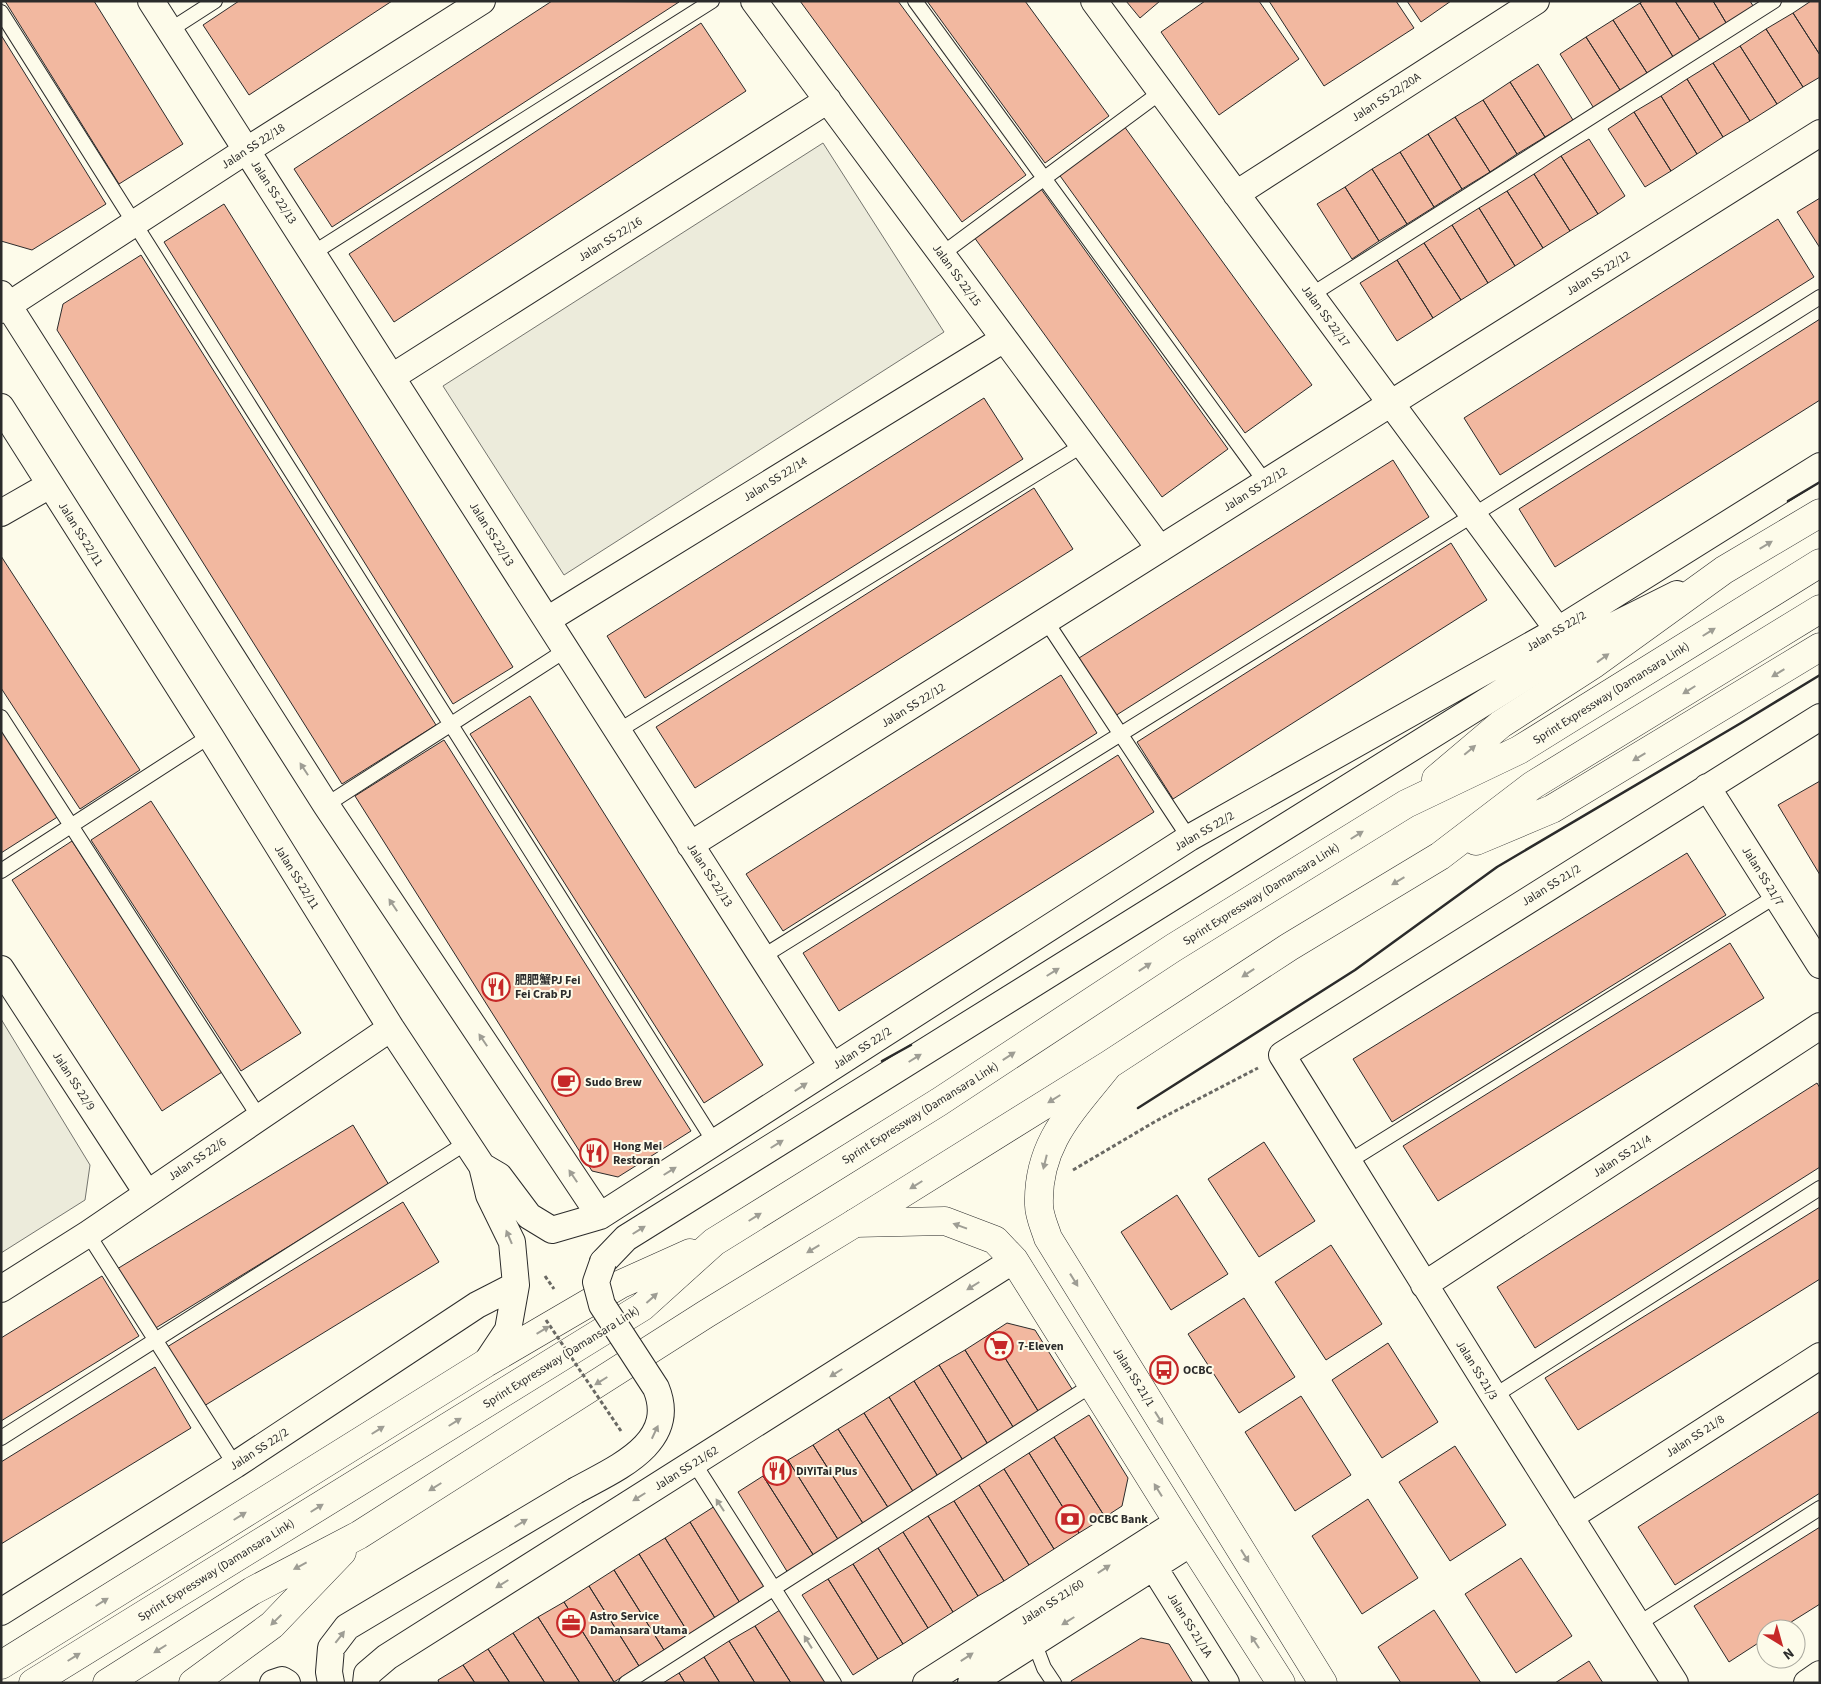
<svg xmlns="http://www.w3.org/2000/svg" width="1821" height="1684" viewBox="0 0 1821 1684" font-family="'Source Sans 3','Noto Sans SC',sans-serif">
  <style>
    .green { fill: #ecebdb; stroke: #74746e }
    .building { fill: #f2b8a0; stroke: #2b2b2b }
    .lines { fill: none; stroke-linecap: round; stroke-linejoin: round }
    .lane-casing { stroke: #2b2b2b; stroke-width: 16 }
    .street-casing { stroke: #2b2b2b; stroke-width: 28 }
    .secondary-casing { stroke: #2b2b2b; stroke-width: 29 }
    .highway-casing { stroke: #2b2b2b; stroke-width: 29 }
    .path { stroke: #6a6964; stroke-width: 3; stroke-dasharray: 4 2.5; stroke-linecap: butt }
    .lane { stroke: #fdfbea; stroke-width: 14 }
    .street { stroke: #fdfbea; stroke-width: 26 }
    .secondary { stroke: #fdfbea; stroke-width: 28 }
    .highway { stroke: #fdfbea; stroke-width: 28 }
    .street-bridge-casing { stroke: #2b2b2b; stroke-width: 28; stroke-linecap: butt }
    .path-bridge { stroke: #6a6964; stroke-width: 3; stroke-dasharray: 4 2.5; stroke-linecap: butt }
    .street-bridge { stroke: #fdfbea; stroke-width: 26 }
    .wall { stroke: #2b2b2b; stroke-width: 2.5 }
    .oneway { fill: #9e9d94 }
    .labels { text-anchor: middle; stroke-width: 4; stroke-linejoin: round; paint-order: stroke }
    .street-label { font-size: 12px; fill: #2b2b2b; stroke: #fdfbea }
    .poi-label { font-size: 12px; font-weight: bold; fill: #2b2b2b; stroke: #fdfbea; text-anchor: start }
  </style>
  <rect width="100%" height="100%" fill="#fdfbea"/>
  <path class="green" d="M823,143L944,332L564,575L443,386Z
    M1,1019L90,1165L85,1200L1,1253Z"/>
  <path class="building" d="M5,1H94L183,144L119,184Z
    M239,1H392L249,95L203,25Z
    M552,1L679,2L332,227L294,169Z
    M800,1H898L1026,175L962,222Z
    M927,1H1025L1109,116L1045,163Z
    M1126,1H1160L1140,18Z
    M1205,1H1259L1299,59L1219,115L1161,32Z
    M1269,1H1396L1414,28L1324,86Z
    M1407,1H1451L1421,22Z
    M1643,1H1675L1702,43L1675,60L1640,3Z
    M1675,1H1713L1728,26L1702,43Z
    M1713,1H1750L1755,9L1728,26Z
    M1811,1H1820V55L1793,13Z
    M1640,3L1675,60L1649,76L1613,20Z
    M1793,13L1820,55V77L1803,87L1766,29Z
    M1613,20L1649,76L1622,93L1586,37Z
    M701,23L746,91L394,322L349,254Z
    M1766,29L1803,87L1777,104L1740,46Z
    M1,35L106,204L32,250L1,241Z
    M1586,37L1622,93L1595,110L1560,54Z
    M1740,46L1777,104L1750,121L1713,63Z
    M1713,63L1750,121L1723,137L1687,79Z
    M1538,64L1573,120L1545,137L1510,82Z
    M1687,79L1723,137L1697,154L1661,96Z
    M1510,82L1545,137L1517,154L1483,100Z
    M1661,96L1697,154L1671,171L1634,112Z
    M1483,100L1517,154L1490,172L1455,117Z
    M1634,112L1671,171L1645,187L1608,129Z
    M1455,117L1490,172L1462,189L1428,134Z
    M1124,126L1312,385L1245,433L1058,173Z
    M1428,134L1462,189L1434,207L1400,152Z
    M1589,139L1625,196L1598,214L1561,156Z
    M1400,152L1434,207L1407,224L1372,169Z
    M1561,156L1598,214L1570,231L1534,174Z
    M1372,169L1407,224L1379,241L1345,187Z
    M1534,174L1570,231L1543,248L1507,191Z
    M1345,187L1379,241L1352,259L1317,204Z
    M1041,189L1228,449L1162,497L974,237Z
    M1507,191L1543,248L1515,266L1479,208Z
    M1820,198V248L1797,212Z
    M224,204L513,667L453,704L164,242Z
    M1479,208L1515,266L1488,283L1452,225Z
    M1778,219L1814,277L1500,475L1464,418Z
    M1452,225L1488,283L1461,300L1424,243Z
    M1424,243L1461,300L1433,318L1397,260Z
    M141,255L436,725L342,784L57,330L63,304Z
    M1397,260L1433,318L1397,341L1360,283Z
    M1820,319V400L1555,567L1519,509Z
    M984,398L1023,459L645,698L607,636Z
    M1393,460L1429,517L1115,716L1079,658Z
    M1034,488L1073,549L695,788L656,727Z
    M1451,543L1487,600L1173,799L1137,742Z
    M1,556L140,770L80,809L1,688Z
    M1061,675L1097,733L783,931L746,874Z
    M530,696L763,1065L704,1103L470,734Z
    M1,727L59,816L1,853Z
    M444,740L691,1131L618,1177L592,1171L355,796Z
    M1118,755L1154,812L839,1011L803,953Z
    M1820,781V875L1778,805Z
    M151,801L301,1033L241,1071L91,840Z
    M72,841L222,1072L162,1111L12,880Z
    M1687,853L1726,915L1392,1122L1353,1059Z
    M1730,943L1764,998L1438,1201L1403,1146Z
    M1817,1083L1820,1088V1167L1535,1348L1497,1287Z
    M353,1125L389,1185L154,1329L117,1269Z
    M1264,1142L1315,1221L1259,1257L1208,1179Z
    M1177,1195L1228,1274L1171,1310L1121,1232Z
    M403,1202L439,1262L204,1406L167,1347Z
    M1820,1207V1279L1578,1430L1545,1378Z
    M1331,1245L1382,1324L1326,1360L1275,1282Z
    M102,1276L139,1336L1,1421V1338Z
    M1244,1298L1295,1377L1239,1413L1188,1334Z
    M1007,1323L1035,1330L1074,1392L1040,1414L990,1334Z
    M990,1334L1040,1414L1015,1430L965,1350Z
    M1388,1343L1438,1422L1382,1458L1332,1380Z
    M965,1350L1015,1430L989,1446L939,1365Z
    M939,1365L989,1446L964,1462L914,1381Z
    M155,1367L191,1428L1,1544V1462Z
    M914,1381L964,1462L939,1478L889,1397Z
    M1301,1396L1351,1475L1295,1511L1245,1432Z
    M889,1397L939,1478L914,1493L864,1413Z
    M1820,1411V1493L1675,1585L1638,1527Z
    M864,1413L914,1493L889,1509L838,1429Z
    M1089,1415L1128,1478L1122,1506L1105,1517L1054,1437Z
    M838,1429L889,1509L864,1525L813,1445Z
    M1054,1437L1105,1517L1079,1533L1029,1453Z
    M813,1445L864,1525L839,1541L788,1460Z
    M1455,1446L1506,1525L1450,1561L1399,1482Z
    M1029,1453L1079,1533L1054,1549L1004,1469Z
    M788,1460L839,1541L814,1556L763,1476Z
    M1004,1469L1054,1549L1029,1565L979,1485Z
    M763,1476L814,1556L788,1573L738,1492Z
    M979,1485L1029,1565L1004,1581L954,1501Z
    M1368,1499L1418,1578L1362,1614L1312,1536Z
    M954,1501L1004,1581L978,1596L928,1516Z
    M715,1506L765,1587L740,1603L690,1522Z
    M928,1516L978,1596L953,1612L903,1532Z
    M690,1522L740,1603L715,1618L665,1538Z
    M1820,1527V1604L1780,1629H1766V1638L1729,1662L1694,1606Z
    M903,1532L953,1612L928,1628L878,1548Z
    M665,1538L715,1618L689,1634L639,1554Z
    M878,1548L928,1628L903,1644L853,1564Z
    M639,1554L689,1634L664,1650L614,1570Z
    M1521,1558L1572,1636L1516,1673L1465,1594Z
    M853,1564L903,1644L878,1659L828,1579Z
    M614,1570L664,1650L639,1666L589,1586Z
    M828,1579L878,1659L853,1675L802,1595Z
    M589,1586L639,1666L614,1682L564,1602Z
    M564,1602L614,1682L612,1683H580L538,1617Z
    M780,1610L826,1683H791L755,1626Z
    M1434,1610L1481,1683H1401L1378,1647Z
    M538,1617L580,1683H545L513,1633Z
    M755,1626L791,1683H755L729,1641Z
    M513,1633L545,1683H510L488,1649Z
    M1141,1638L1169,1644L1193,1683H1072L1071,1681Z
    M729,1641L755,1683H720L704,1657Z
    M488,1649L510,1683H475L463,1665Z
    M704,1657L720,1683H685L679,1673Z
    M1589,1661L1603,1683H1555Z
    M463,1665L475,1683H439L438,1680Z
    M679,1673L685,1683H663Z"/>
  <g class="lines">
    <defs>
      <path id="lane" d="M915,1L1266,483
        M1,12L715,1143
        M170,30L215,1
        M313,253L712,1
        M942,254L1161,92
        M1311,295L1774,1
        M1046,621L1189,838
        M1,717L259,1117
        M618,731L1083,445
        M326,805L566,650
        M1,871L210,736
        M762,957L1491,504L1820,297
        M1348,1162L1776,896
        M88,1234L235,1465
        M1494,1396L1820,1188
        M1,1438L466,1143
        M694,1463L834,1683
        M1638,1624L1820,1508
        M1034,1642L1044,1668L1054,1683
        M626,1683L1092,1385"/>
      <path id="street" d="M151,1L832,1066
        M754,1L1160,549
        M1094,1L1558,630
        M1236,194L1536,1
        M1,294L326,805L600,1216
        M1,310L247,150L482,1
        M392,377L828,100
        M1,407L210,736L391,1028L482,1166L489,1195L512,1242L516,1285L508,1330L486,1363
        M1,513L50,485
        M547,620L1004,339
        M1707,787L1820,965
        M690,845L1820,133
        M1,969L147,1193
        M482,1166L499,1176L529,1216L552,1230L600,1216L1189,838L1558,630L1820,466
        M603,1262L626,1238L1583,641L1677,594
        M1424,1285L1820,1026
        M1,1289L88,1234L391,1028
        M1570,1517L1820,1356
        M1153,1566L1226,1683
        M1,1612L235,1465L477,1305L516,1285
        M273,1683L282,1680L287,1683
        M331,1683L329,1672L331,1648L347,1627L575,1491
        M366,1683L367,1674L387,1657L1014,1260
        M926,1683L1178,1522
        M971,1683L1191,1543
        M1675,1683L1494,1396L1282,1055L1820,717
        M1807,1683L1820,1674"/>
      <path id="secondary" d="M1107,1067C1072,1111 1037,1144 1039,1205C1039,1216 1045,1228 1048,1238L1323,1683
        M855,1223L945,1221L995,1240L1014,1260L1178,1522L1281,1683"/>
      <path id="highway" d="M1436,779L1501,724L1594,664L1724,570L1820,513
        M1476,841L1552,809L1820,647
        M1,1665L486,1363L621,1284L690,1253
        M33,1683L642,1307L714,1242L939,1102L1173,948L1406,804L1519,750L1820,563
        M107,1683L252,1591L359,1535L706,1314L855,1223L1110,1064L1289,947L1440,856L1533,785L1820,609
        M193,1683L272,1625L342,1552"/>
    </defs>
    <use href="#lane" class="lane-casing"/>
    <use href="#street" class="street-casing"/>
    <use href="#secondary" class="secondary-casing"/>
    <use href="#highway" class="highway-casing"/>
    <path class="path" d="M1073,1170L1156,1121L1258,1068
      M545,1276L554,1289"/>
    <use href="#lane" class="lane"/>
    <use href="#street" class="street"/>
    <use href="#secondary" class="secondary"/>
    <use href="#highway" class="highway"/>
    <defs>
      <path id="street-bridge" d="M575,1491C614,1469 679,1444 656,1388L602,1305L596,1282L603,1262"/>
    </defs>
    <use href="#street-bridge" class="street-bridge-casing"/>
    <path class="path-bridge" d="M546,1320L621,1431"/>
    <use href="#street-bridge" class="street-bridge"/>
    <path class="wall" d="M1788,501L1820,482
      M882,1061L911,1045
      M1138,1108L1355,970L1497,867L1741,723L1820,675"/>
  </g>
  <defs><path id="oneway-solid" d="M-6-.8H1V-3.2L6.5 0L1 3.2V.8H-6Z" transform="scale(1.25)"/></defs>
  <g class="oneway">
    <use href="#oneway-solid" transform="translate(1766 545) rotate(-31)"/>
    <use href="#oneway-solid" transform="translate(1709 632) rotate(-32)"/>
    <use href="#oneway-solid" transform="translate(1603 658) rotate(-36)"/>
    <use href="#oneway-solid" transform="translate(1778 673) rotate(149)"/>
    <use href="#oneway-solid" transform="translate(1689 690) rotate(148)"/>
    <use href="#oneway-solid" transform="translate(1470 750) rotate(-40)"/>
    <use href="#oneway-solid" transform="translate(1639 757) rotate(149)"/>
    <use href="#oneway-solid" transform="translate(304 769) rotate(-123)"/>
    <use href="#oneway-solid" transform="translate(1357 835) rotate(-32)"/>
    <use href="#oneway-solid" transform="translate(1398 881) rotate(149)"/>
    <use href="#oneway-solid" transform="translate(393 905) rotate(-124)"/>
    <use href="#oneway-solid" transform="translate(1145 967) rotate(-33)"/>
    <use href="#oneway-solid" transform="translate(1053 972) rotate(-32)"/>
    <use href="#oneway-solid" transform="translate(1248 973) rotate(147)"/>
    <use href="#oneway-solid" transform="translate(483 1040) rotate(-124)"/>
    <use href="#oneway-solid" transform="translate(1009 1056) rotate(-33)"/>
    <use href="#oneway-solid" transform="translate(915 1058) rotate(-32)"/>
    <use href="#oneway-solid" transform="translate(801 1087) rotate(-33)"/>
    <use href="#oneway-solid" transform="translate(1054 1099) rotate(148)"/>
    <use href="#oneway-solid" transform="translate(777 1144) rotate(-32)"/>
    <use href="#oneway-solid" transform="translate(1045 1162) rotate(104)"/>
    <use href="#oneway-solid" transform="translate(670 1171) rotate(-32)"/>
    <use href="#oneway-solid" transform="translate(573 1176) rotate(-124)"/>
    <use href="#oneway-solid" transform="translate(916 1185) rotate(148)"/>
    <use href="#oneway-solid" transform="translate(755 1217) rotate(-32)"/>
    <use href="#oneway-solid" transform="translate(960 1226) rotate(-160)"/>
    <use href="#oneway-solid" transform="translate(639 1230) rotate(-32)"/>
    <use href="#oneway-solid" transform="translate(509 1237) rotate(-113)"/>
    <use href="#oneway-solid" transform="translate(813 1249) rotate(149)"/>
    <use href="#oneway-solid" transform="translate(1074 1280) rotate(58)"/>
    <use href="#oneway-solid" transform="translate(973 1286) rotate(148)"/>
    <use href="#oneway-solid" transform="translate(652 1298) rotate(-42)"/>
    <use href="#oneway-solid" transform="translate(543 1330) rotate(-31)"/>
    <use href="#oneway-solid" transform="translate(836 1373) rotate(148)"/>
    <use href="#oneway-solid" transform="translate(601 1381) rotate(148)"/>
    <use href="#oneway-solid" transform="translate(1159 1418) rotate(58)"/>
    <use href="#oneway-solid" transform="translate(455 1422) rotate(-32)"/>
    <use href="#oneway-solid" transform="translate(378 1430) rotate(-32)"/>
    <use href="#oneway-solid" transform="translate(655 1432) rotate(-65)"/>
    <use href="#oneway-solid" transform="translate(435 1487) rotate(148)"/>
    <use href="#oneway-solid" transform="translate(1158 1490) rotate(-122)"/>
    <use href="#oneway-solid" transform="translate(639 1497) rotate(148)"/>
    <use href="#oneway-solid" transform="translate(720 1505) rotate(-123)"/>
    <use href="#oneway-solid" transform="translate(317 1508) rotate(-32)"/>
    <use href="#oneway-solid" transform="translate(240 1516) rotate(-32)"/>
    <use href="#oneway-solid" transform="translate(521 1523) rotate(-31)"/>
    <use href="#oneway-solid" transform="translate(1245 1556) rotate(58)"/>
    <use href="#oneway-solid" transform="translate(300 1566) rotate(152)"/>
    <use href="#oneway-solid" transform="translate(1104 1569) rotate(-33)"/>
    <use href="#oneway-solid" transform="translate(502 1584) rotate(148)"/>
    <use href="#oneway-solid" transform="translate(102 1602) rotate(-32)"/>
    <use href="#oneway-solid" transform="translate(276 1620) rotate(136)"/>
    <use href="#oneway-solid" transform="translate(1068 1621) rotate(148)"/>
    <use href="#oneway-solid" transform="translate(340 1637) rotate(-52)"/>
    <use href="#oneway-solid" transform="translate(808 1642) rotate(-122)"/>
    <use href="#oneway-solid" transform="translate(1255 1642) rotate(-123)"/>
    <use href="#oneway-solid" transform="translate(160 1649) rotate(148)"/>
    <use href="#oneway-solid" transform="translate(74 1657) rotate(-32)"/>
    <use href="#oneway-solid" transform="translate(967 1657) rotate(-33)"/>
  </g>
  <defs>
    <symbol id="restaurant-ring" viewBox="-11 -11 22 22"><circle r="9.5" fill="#fdfbea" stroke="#c62828" stroke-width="1.5"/><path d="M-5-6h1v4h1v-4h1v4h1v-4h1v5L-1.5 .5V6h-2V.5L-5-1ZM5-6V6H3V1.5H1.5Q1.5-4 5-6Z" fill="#c62828"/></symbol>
    <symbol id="cafe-ring" viewBox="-11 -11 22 22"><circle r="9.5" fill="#fdfbea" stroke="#c62828" stroke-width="1.5"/><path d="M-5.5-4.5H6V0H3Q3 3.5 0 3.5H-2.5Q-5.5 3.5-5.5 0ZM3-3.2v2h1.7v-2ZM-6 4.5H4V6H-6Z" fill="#c62828"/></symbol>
    <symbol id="supermarket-ring" viewBox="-11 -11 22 22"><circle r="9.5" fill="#fdfbea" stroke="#c62828" stroke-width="1.5"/><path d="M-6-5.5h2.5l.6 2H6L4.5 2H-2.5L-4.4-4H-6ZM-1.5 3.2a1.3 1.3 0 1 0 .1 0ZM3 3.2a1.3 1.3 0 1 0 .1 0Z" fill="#c62828"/></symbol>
    <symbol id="bus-ring" viewBox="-11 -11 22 22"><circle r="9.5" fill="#fdfbea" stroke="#c62828" stroke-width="1.5"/><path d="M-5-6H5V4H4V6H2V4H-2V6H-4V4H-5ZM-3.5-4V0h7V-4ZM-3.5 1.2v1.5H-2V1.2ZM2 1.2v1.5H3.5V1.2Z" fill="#c62828"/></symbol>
    <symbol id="bank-ring" viewBox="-11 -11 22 22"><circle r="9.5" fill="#fdfbea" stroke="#c62828" stroke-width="1.5"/><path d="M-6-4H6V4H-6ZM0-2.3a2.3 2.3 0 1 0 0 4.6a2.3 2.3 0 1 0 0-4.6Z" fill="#c62828"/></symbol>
    <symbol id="office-ring" viewBox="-11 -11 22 22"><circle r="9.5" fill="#fdfbea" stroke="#c62828" stroke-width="1.5"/><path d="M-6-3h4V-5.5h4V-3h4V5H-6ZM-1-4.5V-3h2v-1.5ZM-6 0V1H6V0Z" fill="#c62828"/></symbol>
  </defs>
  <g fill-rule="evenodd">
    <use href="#restaurant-ring" x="480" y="971" width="32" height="32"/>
    <use href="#cafe-ring" x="550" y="1066" width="32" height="32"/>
    <use href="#restaurant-ring" x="578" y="1137" width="32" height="32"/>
    <use href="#supermarket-ring" x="983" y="1330" width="32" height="32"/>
    <use href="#bus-ring" x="1148" y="1354" width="32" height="32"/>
    <use href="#restaurant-ring" x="761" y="1455" width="32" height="32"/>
    <use href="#bank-ring" x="1054" y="1503" width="32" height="32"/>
    <use href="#office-ring" x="555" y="1607" width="32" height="32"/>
  </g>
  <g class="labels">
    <g class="street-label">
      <text transform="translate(1386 97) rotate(-33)" y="4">Jalan SS 22/20A</text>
      <text transform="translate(253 146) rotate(-33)" y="4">Jalan SS 22/18</text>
      <text transform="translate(274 192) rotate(57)" y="4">Jalan SS 22/13</text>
      <text transform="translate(610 239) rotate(-32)" y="4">Jalan SS 22/16</text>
      <text transform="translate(1598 273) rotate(-32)" y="4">Jalan SS 22/12</text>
      <text transform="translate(957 275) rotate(54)" y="4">Jalan SS 22/15</text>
      <text transform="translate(1326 316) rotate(54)" y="4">Jalan SS 22/17</text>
      <text transform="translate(775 479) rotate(-32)" y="4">Jalan SS 22/14</text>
      <text transform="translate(1255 489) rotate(-32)" y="4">Jalan SS 22/12</text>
      <text transform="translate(81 534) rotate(58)" y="4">Jalan SS 22/11</text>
      <text transform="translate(492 534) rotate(58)" y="4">Jalan SS 22/13</text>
      <text transform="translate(1556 631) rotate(-31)" y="4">Jalan SS 22/2</text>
      <text transform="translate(1611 693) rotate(-32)" y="4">Sprint Expressway (Damansara Link)</text>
      <text transform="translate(913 705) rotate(-32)" y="4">Jalan SS 22/12</text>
      <text transform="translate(1204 831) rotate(-30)" y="4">Jalan SS 22/2</text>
      <text transform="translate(710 875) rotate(57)" y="4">Jalan SS 22/13</text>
      <text transform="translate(1763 876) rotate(58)" y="4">Jalan SS 21/7</text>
      <text transform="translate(297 877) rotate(58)" y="4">Jalan SS 22/11</text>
      <text transform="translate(1551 885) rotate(-32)" y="4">Jalan SS 21/2</text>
      <text transform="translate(1261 894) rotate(-32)" y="4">Sprint Expressway (Damansara Link)</text>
      <text transform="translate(862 1048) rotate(-33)" y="4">Jalan SS 22/2</text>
      <text transform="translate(74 1081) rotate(57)" y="4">Jalan SS 22/9</text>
      <text transform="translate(920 1113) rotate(-32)" y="4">Sprint Expressway (Damansara Link)</text>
      <text transform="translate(1622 1156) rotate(-33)" y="4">Jalan SS 21/4</text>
      <text transform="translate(197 1159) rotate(-34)" y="4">Jalan SS 22/6</text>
      <text transform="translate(561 1357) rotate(-32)" y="4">Sprint Expressway (Damansara Link)</text>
      <text transform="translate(1477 1370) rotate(58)" y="4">Jalan SS 21/3</text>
      <text transform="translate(1134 1377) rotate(58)" y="4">Jalan SS 21/1</text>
      <text transform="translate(1695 1436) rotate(-33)" y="4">Jalan SS 21/8</text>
      <text transform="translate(259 1449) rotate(-33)" y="4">Jalan SS 22/2</text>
      <text transform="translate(686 1468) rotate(-32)" y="4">Jalan SS 21/62</text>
      <text transform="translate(216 1570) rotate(-32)" y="4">Sprint Expressway (Damansara Link)</text>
      <text transform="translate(1052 1602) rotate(-33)" y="4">Jalan SS 21/60</text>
      <text transform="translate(1190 1625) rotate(58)" y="4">Jalan SS 21/1A</text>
    </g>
    <g class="poi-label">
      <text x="515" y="984">肥肥蟹PJ Fei<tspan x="515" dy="14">Fei Crab PJ</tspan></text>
      <text x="585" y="1086">Sudo Brew</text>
      <text x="613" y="1150">Hong Mei<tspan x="613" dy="14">Restoran</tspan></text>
      <text x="1018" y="1350">7-Eleven</text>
      <text x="1183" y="1374">OCBC</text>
      <text x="796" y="1475">DiYiTai Plus</text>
      <text x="1089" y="1523">OCBC Bank</text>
      <text x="590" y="1620">Astro Service<tspan x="590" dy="14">Damansara Utama</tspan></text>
    </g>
  </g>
  <rect width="1821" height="1684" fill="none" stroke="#2b2b2b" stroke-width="5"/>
  <g transform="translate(1781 1644) rotate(143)"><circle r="24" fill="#fdfbea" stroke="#a9a89e"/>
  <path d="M0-4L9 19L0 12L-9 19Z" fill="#c62828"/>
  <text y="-8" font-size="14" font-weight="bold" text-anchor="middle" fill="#2b2b2b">N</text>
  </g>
</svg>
